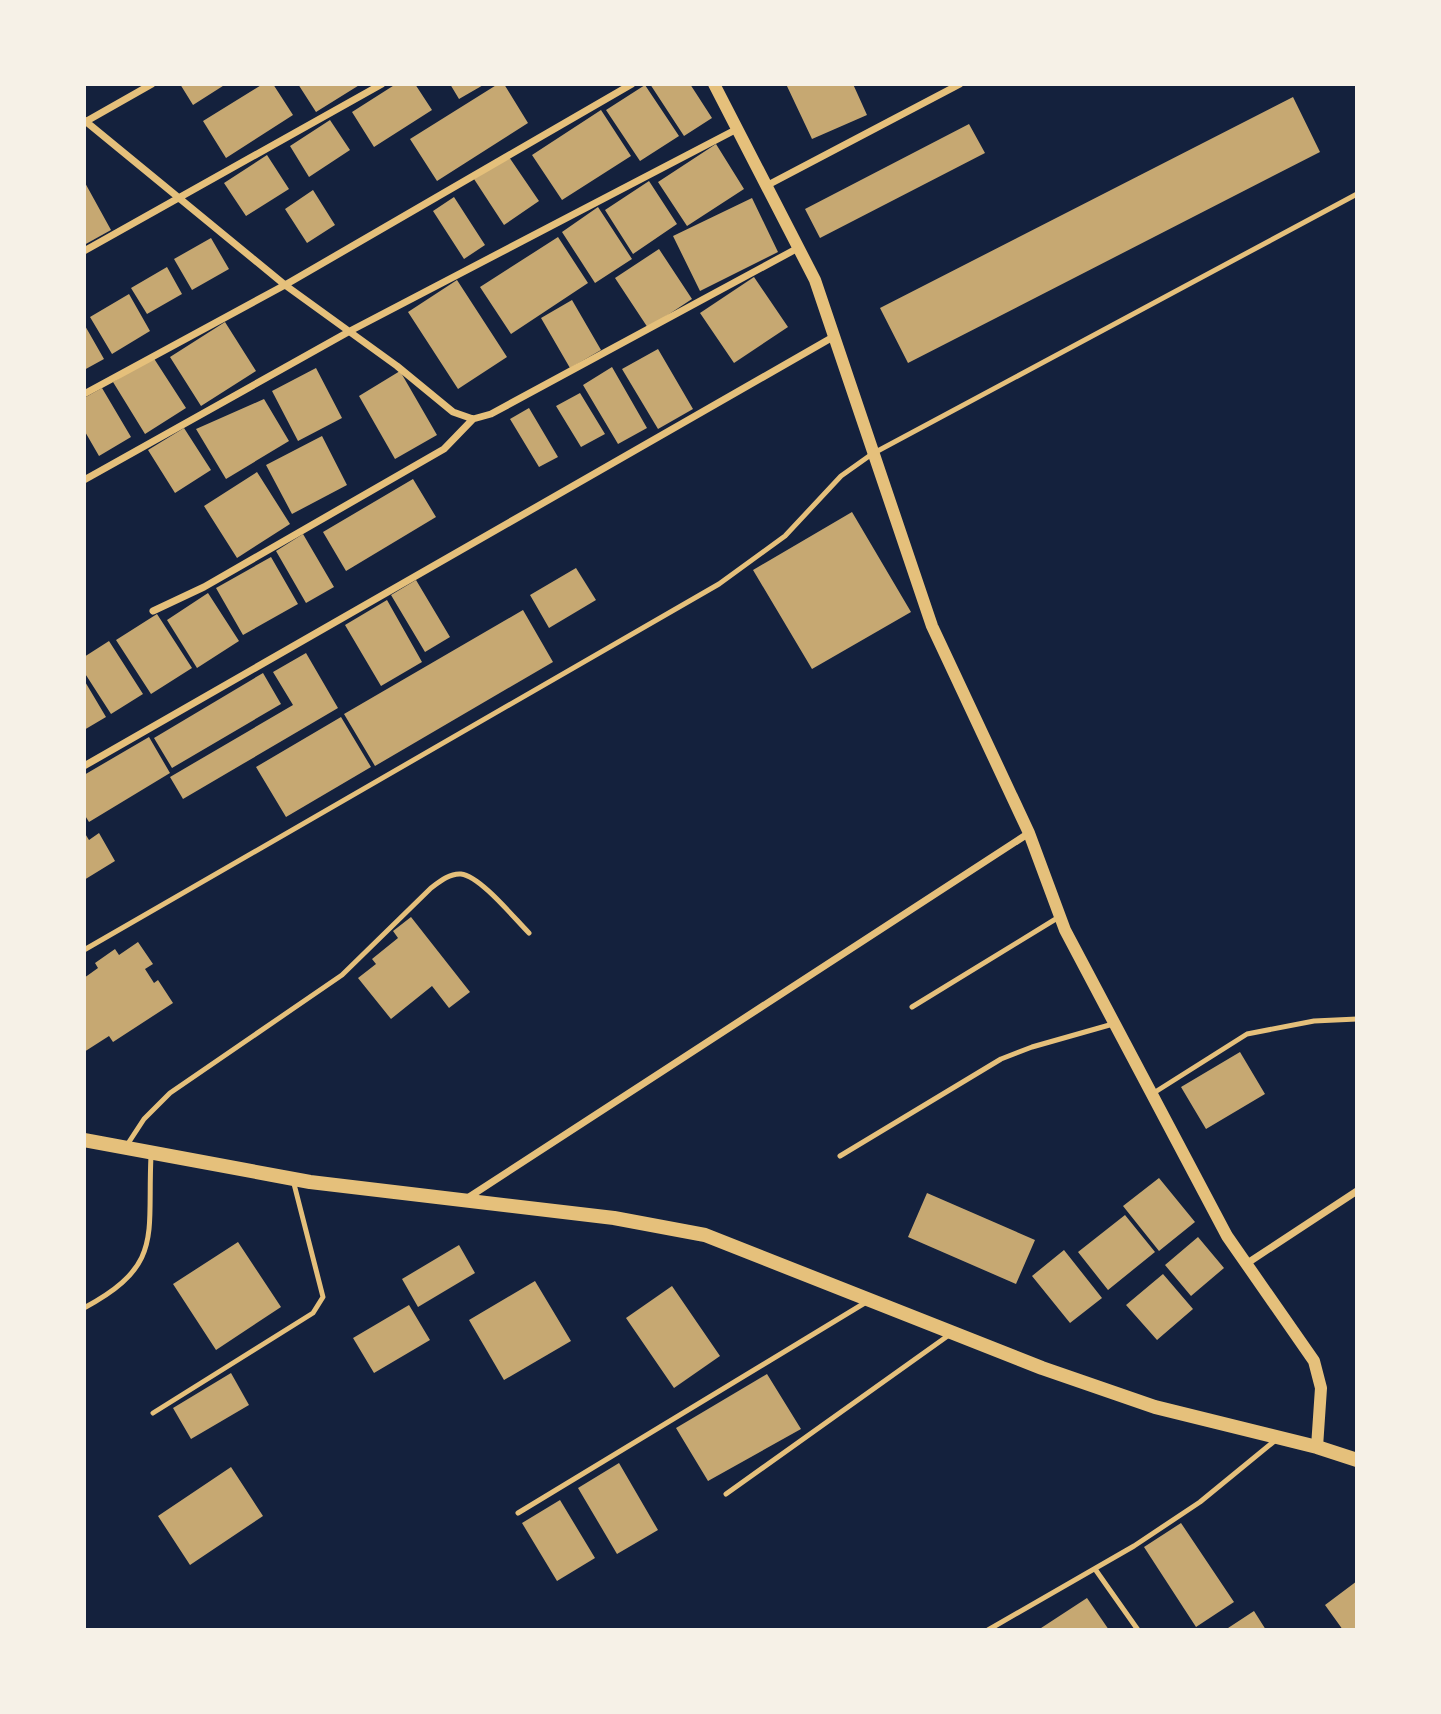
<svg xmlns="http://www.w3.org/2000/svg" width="1441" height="1714" viewBox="0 0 1441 1714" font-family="'IBM Plex Sans',sans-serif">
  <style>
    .building { fill: #c6a872 }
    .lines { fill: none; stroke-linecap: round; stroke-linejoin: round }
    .service { stroke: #e5c07b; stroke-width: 5 }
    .minor { stroke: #e5c07b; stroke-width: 7 }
    .tertiary { stroke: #e5c07b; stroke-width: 12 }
    .secondary { stroke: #e5c07b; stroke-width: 14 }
  </style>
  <rect width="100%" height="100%" fill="#14213d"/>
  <path class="building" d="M180,84H226L193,105Z
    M263,84H273L293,115L226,158L203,121Z
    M298,84H361L316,112Z
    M396,84H415L432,110L374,147L352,112Z
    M450,84H485L459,99Z
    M498,84H504L528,123L437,181L410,139Z
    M650,84H690L712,118L684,136Z
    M786,84H853L867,115L812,139Z
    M645,85L679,136L640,161L606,110Z
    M1293,97L1320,152L908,363L880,308Z
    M601,110L631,156L562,200L532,155Z
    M330,120L350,150L309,177L290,146Z
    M969,124L985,153L820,238L805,209Z
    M716,144L744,189L687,226L658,182Z
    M267,155L289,189L246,216L224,183Z
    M509,157L539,201L504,225L474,179Z
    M84,181L111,230L84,245Z
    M649,181L677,224L633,254L605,210Z
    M313,190L335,225L307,243L285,209Z
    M454,197L485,245L464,259L433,211Z
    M752,198L778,252L700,291L673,236Z
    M598,207L632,259L595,283L562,232Z
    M558,237L588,283L511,334L480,287Z
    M211,238L229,269L192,290L174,259Z
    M659,249L692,299L648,328L615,278Z
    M167,267L182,294L147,314L131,288Z
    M754,277L788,327L734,363L700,313Z
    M457,280L507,357L458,389L408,312Z
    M129,294L150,331L112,354L90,317Z
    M572,300L601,350L570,368L541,318Z
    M225,322L256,371L201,406L170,357Z
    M84,324L104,359L84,370Z
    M658,349L693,409L658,429L622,369Z
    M153,357L186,408L145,434L113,382Z
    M612,367L647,428L618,444L583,385Z
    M316,368L342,418L298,441L272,391Z
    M400,371L437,435L395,459L359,396Z
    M102,388L131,437L99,456L84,430V398Z
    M580,393L605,434L581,447L556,406Z
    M264,399L289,441L226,479L196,429Z
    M529,408L558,457L539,467L510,419Z
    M184,428L211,470L175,493L148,450Z
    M322,436L347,485L292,514L266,465Z
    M257,472L290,524L237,558L204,506Z
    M413,479L436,517L346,571L323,532Z
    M852,512L911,612L812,669L753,570Z
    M303,534L334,587L306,603L276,551Z
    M271,557L298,604L243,635L216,588Z
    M576,568L596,600L549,628L530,595Z
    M416,580L450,637L425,652L391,595Z
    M208,593L239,641L197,668L167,620Z
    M387,600L422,662L381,686L345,625Z
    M523,610L553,662L375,766L344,714Z
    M157,614L192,668L151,694L116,640Z
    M109,641L143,694L111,714L84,672V657Z
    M306,653L338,708L183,799L170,777L293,705L273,672Z
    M263,673L281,704L172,768L154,738Z
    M84,680L106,717L84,730Z
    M341,717L371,767L286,817L256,767Z
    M149,737L170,773L89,822L84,814V775Z
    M84,832L89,840L99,833L115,861L84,880Z
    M411,917L470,992L449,1008L432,986L391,1019L358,978L376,964L372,959L398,938L393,931Z
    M138,942L153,964L145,969L154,983L158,980L173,1003L113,1042L109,1036L84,1052V978L98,968L95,963L115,949L119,955Z
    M1240,1052L1265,1094L1206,1129L1181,1087Z
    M1159,1178L1195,1222L1159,1251L1123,1206Z
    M927,1193L1035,1240L1016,1284L908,1237Z
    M1125,1215L1155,1252L1108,1290L1078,1252Z
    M1198,1237L1224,1268L1191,1296L1165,1265Z
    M238,1242L281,1307L216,1350L173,1284Z
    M459,1245L475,1273L418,1307L402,1279Z
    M1064,1250L1102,1298L1070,1323L1032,1276Z
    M1163,1274L1193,1309L1157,1340L1126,1305Z
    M535,1281L571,1341L504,1380L469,1320Z
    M672,1286L720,1356L674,1388L626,1318Z
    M409,1305L430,1340L374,1373L353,1338Z
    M231,1373L249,1405L191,1439L173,1408Z
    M767,1374L801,1429L708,1481L676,1428Z
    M619,1463L658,1530L617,1554L578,1488Z
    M231,1467L263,1516L190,1565L158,1516Z
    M560,1500L595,1558L557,1581L522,1523Z
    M1181,1523L1234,1602L1196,1627L1144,1547Z
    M1357,1581V1630H1343L1325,1605Z
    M1087,1598L1109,1630H1038Z
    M1254,1611L1266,1630H1225Z"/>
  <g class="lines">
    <path class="service" d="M84,950L719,584L785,536L841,476L872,454L1357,194
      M912,1007L1059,917
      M1152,1094L1247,1034L1314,1021L1357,1019
      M127,1145L144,1119L170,1093L342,975L431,888C439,882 450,873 461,874C480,876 514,918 529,933
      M840,1156L1001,1059L1032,1047L1113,1024
      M84,1308C164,1265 147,1236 151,1156
      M153,1413L313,1313L323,1297L293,1180
      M726,1494L949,1335
      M518,1513L868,1301
      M1095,1569L1138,1630
      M988,1630L1134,1546L1200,1502L1277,1439"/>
    <path class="minor" d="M84,120L285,285L397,366L453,412L473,419L491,414L798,248
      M85,122L152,84
      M766,186L960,84
      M84,251L382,84
      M84,394L285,285L632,84
      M84,480L350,331L737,129
      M153,611L204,587L444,449L473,419
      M84,766L833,337
      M466,1199L1029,833
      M1246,1264L1357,1191"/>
    <path class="tertiary" d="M714,84L815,280L932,626L1029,833L1065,930L1227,1236L1314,1361L1321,1388L1317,1447"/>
    <path class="secondary" d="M84,1140L310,1182L614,1218L705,1235L1042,1368L1155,1407L1317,1447L1357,1460"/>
  </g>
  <rect width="1441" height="1714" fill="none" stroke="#f6f1e7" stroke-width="172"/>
</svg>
